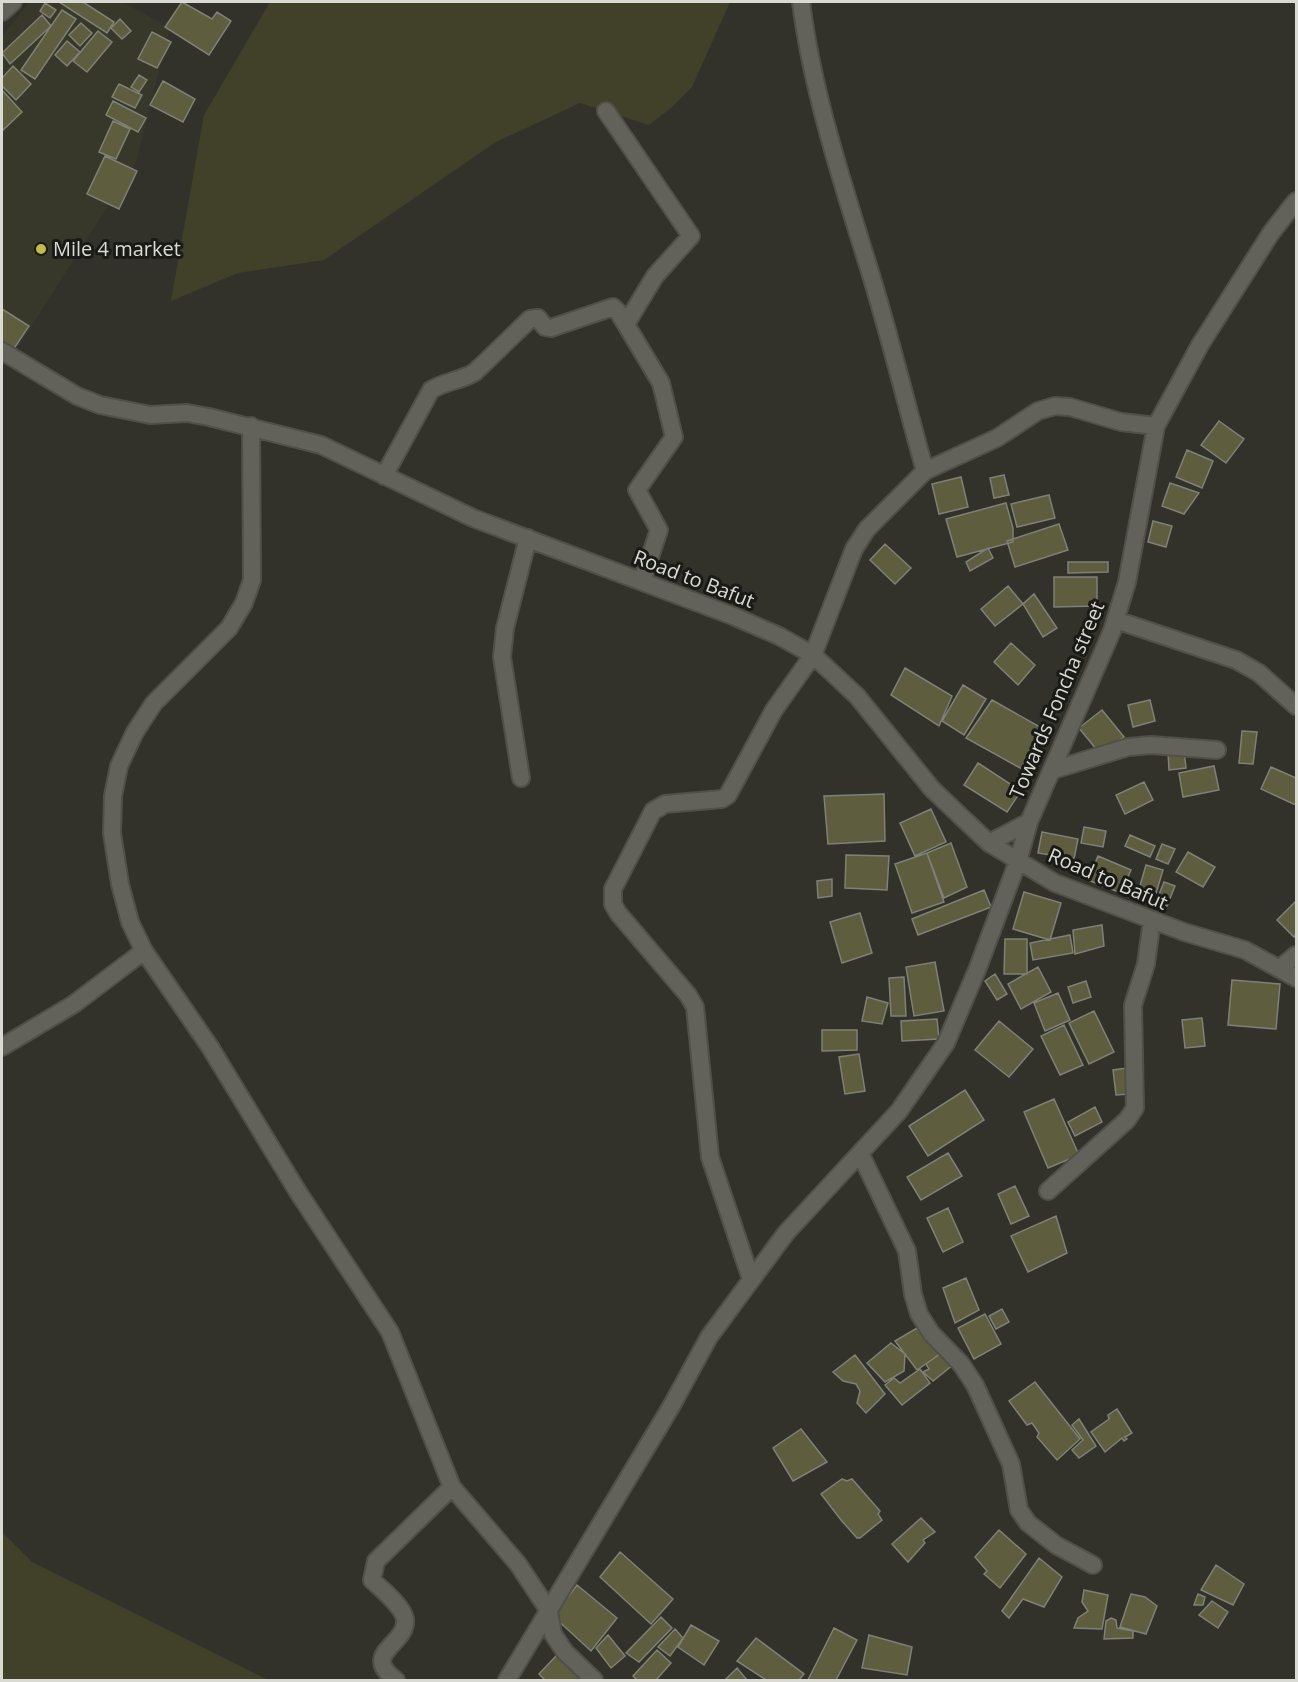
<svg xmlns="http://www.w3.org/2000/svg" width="1298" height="1682" viewBox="0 0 1298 1682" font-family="'Open Sans',sans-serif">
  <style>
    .built { fill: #38382a }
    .green { fill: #414129 }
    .building { fill: #5e5d3d; stroke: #7f8077; stroke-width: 1.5 }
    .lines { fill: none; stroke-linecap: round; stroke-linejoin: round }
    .minor-casing { stroke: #505049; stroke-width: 20 }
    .minor { stroke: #62625a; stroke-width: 16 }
    .poi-dot { fill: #c2bd3f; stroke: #1a1a16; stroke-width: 2 }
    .labels { text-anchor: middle; stroke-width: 6; stroke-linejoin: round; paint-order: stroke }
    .poi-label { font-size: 20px; fill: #dadad5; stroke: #1a1a16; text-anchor: start }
    .street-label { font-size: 20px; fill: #dadad5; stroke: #1a1a16 }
  </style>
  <rect width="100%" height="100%" fill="#32322b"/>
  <path class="built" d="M30,2H123L170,28L136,162L18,347L2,336V36Z"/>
  <path class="green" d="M270,2H730L692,87L672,107L649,125L580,103L496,142L324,260L238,273L171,301L204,115Z
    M2,1532L32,1562L268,1680H2Z"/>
  <path class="building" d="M59,2H83L114,22L107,33Z
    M182,2L212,19L217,12L231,21L209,55L165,27Z
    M45,3L56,10L50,18L40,11Z
    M62,10L76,19L35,79L21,70Z
    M42,15L51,26L10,64L2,53Z
    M120,19L131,31L122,39L111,28Z
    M81,23L92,33L80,46L69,35Z
    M98,31L112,42L87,72L73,61Z
    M152,32L171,42L157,68L138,59Z
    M67,41L80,52L67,66L55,55Z
    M13,66L31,84L16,100L2,86V78Z
    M139,75L147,80L139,92L131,87Z
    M163,81L195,99L183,122L150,105Z
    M119,84L142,95L135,108L112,97Z
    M2,90L22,112L2,131Z
    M113,101L146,118L138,132L106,115Z
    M113,121L130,129L116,159L99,152Z
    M105,156L137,171L119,209L87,194Z
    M2,309L29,326L13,350L2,343Z
    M1219,421L1244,439L1226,463L1201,445Z
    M1187,450L1213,461L1202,488L1176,477Z
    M1004,475L1009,495L994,498L990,478Z
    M961,477L968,507L939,514L932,484Z
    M1170,483L1199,493L1184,514L1162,506Z
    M1049,495L1055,518L1017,527L1011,504Z
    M1006,503L1013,528V542L957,557L946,519Z
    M1153,521L1172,526L1166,547L1148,542Z
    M1059,524L1068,550L1015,567L1007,541Z
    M885,544L911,568L895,584L870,560Z
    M988,548L993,558L970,571L966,562Z
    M1068,562H1108V572L1068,573Z
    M1054,577H1097V606L1054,607Z
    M1008,586L1023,604L995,626L981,609Z
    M1034,594L1057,628L1043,637L1023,604Z
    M1011,643L1035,665L1018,685L994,662Z
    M905,668L952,696L939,726L891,695Z
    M963,685L986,699L964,735L942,721Z
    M992,700L1040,727L1022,769L966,738Z
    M1150,700L1155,721L1133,727L1128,705Z
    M1102,710L1124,737L1101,755L1079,728Z
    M1242,731L1257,732L1253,764L1239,763Z
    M1184,751L1186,768L1169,770L1168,752Z
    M978,763L1021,791L1007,812L964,785Z
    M1214,766L1219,790L1183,797L1179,773Z
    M1271,767L1296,778V805L1261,789Z
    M1144,782L1153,800L1125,814L1116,795Z
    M884,794L885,841L828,844L824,796Z
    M931,809L946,842L915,856L900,823Z
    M1084,827L1106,831L1103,847L1081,843Z
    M1042,832L1078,839L1074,859L1038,853Z
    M1130,835L1155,846L1150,857L1125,846Z
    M951,843L967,887L944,898L927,853Z
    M1162,844L1175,849L1168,864L1156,859Z
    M1188,852L1215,867L1203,887L1176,872Z
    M927,853L944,902L912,913L895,864Z
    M846,855L889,856L887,890L845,888Z
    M1098,856L1131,870L1121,893L1088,880Z
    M1146,865L1163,870L1154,900L1137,896Z
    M832,879V896L818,898L817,881Z
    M1164,882L1175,886L1167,906L1156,902Z
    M984,890L991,907L918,935L912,919Z
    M1024,892L1061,903L1050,940L1013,929Z
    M1296,901V934L1294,937L1277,920Z
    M860,913L872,953L842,963L830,922Z
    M1102,925L1104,946L1075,954L1073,930Z
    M1070,935L1073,953L1033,960L1030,943Z
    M1005,939H1027V974H1004Z
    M935,962L944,1011L914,1016L906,967Z
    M1038,967L1051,992L1021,1009L1008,984Z
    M995,974L1007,994L997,1000L985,981Z
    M904,977L906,1016H891L889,978Z
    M1232,980L1280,984L1276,1029L1228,1025Z
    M1086,981L1091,997L1073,1003L1068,987Z
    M1058,993L1070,1020L1045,1031L1034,1003Z
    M867,997L888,1003L882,1024L862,1021Z
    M1094,1011L1114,1052L1089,1064L1069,1023Z
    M1202,1018L1205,1046L1185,1048L1182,1020Z
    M937,1019L939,1039L902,1041L901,1021Z
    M999,1021L1033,1049L1009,1077L975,1050Z
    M1064,1025L1083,1065L1060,1075L1041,1036Z
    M822,1030H857V1050L822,1051Z
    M859,1054L865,1091L845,1094L839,1057Z
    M1127,1068L1129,1094L1116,1095L1113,1070Z
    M965,1090L984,1120L928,1156L909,1126Z
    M1054,1099L1079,1155L1048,1168L1024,1112Z
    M1095,1107L1102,1122L1075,1136L1068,1122Z
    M948,1153L962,1176L921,1200L907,1177Z
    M1015,1186L1029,1216L1011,1224L998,1194Z
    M948,1208L963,1242L943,1252L927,1218Z
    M1056,1216L1067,1253L1028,1272L1011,1236Z
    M966,1278L979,1310L955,1323L943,1288Z
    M1002,1309L1009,1322L996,1329L989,1316Z
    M985,1314L1001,1344L974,1359L958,1328Z
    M917,1328L926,1341L931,1338L940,1354L917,1370L895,1341Z
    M891,1343L905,1354L904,1371L885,1382L867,1363Z
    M940,1354L954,1364L933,1381L923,1372L929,1369L926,1364Z
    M855,1355L885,1394L866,1413L857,1403L860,1391L856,1384L843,1381L833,1372Z
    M920,1369L930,1383L902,1405L885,1385L894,1378L900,1383Z
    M1035,1382L1080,1439L1057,1460L1037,1437L1039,1433L1032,1423L1027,1425L1009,1401Z
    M1117,1409L1132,1433L1125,1437L1127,1439L1124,1441L1122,1438L1105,1452L1091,1432L1109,1419L1108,1415Z
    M1079,1419L1096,1446L1079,1458L1072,1450L1083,1440L1072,1425Z
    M801,1429L827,1462L793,1481L773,1448Z
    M842,1479L847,1481L852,1479L880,1511L878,1514L882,1520L860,1538H857L841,1520L821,1494Z
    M921,1518L935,1532L923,1540L925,1543L908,1562L892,1544Z
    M999,1530L1026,1554L1000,1588L984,1574L987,1571L975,1557Z
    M620,1552L673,1599L651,1624L600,1577Z
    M1039,1558L1062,1577L1044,1607L1023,1599L1009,1618L1002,1611Z
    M1216,1565L1244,1584L1233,1605L1201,1590Z
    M577,1585L617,1618L591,1651L553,1616Z
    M1084,1590L1108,1595L1102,1629L1074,1628L1078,1618L1088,1611L1082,1602Z
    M1131,1594L1145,1597L1157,1606L1146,1634L1120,1627Z
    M1198,1594L1205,1597L1203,1605H1194Z
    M1212,1601L1228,1612L1218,1628L1199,1615Z
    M661,1617L672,1628L639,1662L626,1653Z
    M1111,1618L1116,1620L1117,1628L1133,1631V1638L1104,1639L1106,1621Z
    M691,1625L719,1641L704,1665L678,1647Z
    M834,1628L857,1640L836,1680H808Z
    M675,1629L683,1638L670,1656L658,1647Z
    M608,1635L625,1656L611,1668L596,1648Z
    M869,1635L912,1647L907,1675L862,1668Z
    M756,1638L804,1674L799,1680H766L737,1661Z
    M657,1650L671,1663L656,1680H637L633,1676Z
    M556,1656L563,1661L582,1680H545L539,1674Z
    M737,1668L747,1680H725Z"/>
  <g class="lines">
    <defs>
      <path id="minor" d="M801,2C812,89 840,175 866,259C888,328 905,400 925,471
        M2,12L13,2
        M606,111L691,236L655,276L626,324
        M2,351L77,396L100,405L150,415L187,413L209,417L321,445L473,518L733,616L779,636L813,655L857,696L932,789L989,843L1055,883L1184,932L1245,950L1296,978
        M251,426L252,580L244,603L229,628L154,703L135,732L119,766L113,796L112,833L120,884L130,922L144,951L210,1047L298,1192L390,1332L452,1487L518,1564L549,1611L553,1634L565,1652L594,1680
        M384,476L431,390C445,381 461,381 475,372L530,319L538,318L545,327L551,328L613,307L619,313L661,383L674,437L637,490L659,530L642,581
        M1116,620L1236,660L1259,673L1296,706
        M1053,770L1128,747L1151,745L1217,750
        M521,778L502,657L505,628L528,538
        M989,843L1029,822
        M1280,968L1296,955
        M2,1047L74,1004L144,951
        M860,1153L907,1251L913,1294L919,1314L931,1333L961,1364L975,1385L1011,1464L1019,1510L1028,1523L1056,1545L1093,1565
        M1048,1191L1127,1120L1135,1108L1133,1005L1146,964L1152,920
        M751,1279L710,1157L695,1007L688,995L618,913L613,904V889L653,811L665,804L722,799L728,795L774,710L813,655L854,549L867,529L925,471L997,438L1038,411L1055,406L1070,407L1121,422L1156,426
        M396,1680C359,1653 408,1645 405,1619C402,1605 381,1589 372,1580L376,1561L452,1487
        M507,1680L672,1405L709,1337L786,1233L899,1111L946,1043L977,970L1018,861L1029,822L1112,631L1127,582L1156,426L1200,345L1271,233L1296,201"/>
    </defs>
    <use href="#minor" class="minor-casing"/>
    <use href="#minor" class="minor"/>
  </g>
  <circle class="poi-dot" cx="41" cy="249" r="6"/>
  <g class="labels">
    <g class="poi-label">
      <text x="53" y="256">Mile 4 market</text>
    </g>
    <g class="street-label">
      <text transform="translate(694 579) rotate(21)" y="7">Road to Bafut</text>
      <text transform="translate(1057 700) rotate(-67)" y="7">Towards Foncha street</text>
      <text transform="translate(1108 879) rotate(23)" y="7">Road to Bafut</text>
    </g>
  </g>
  <rect width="1298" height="1682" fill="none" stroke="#dadad5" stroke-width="6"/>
</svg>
